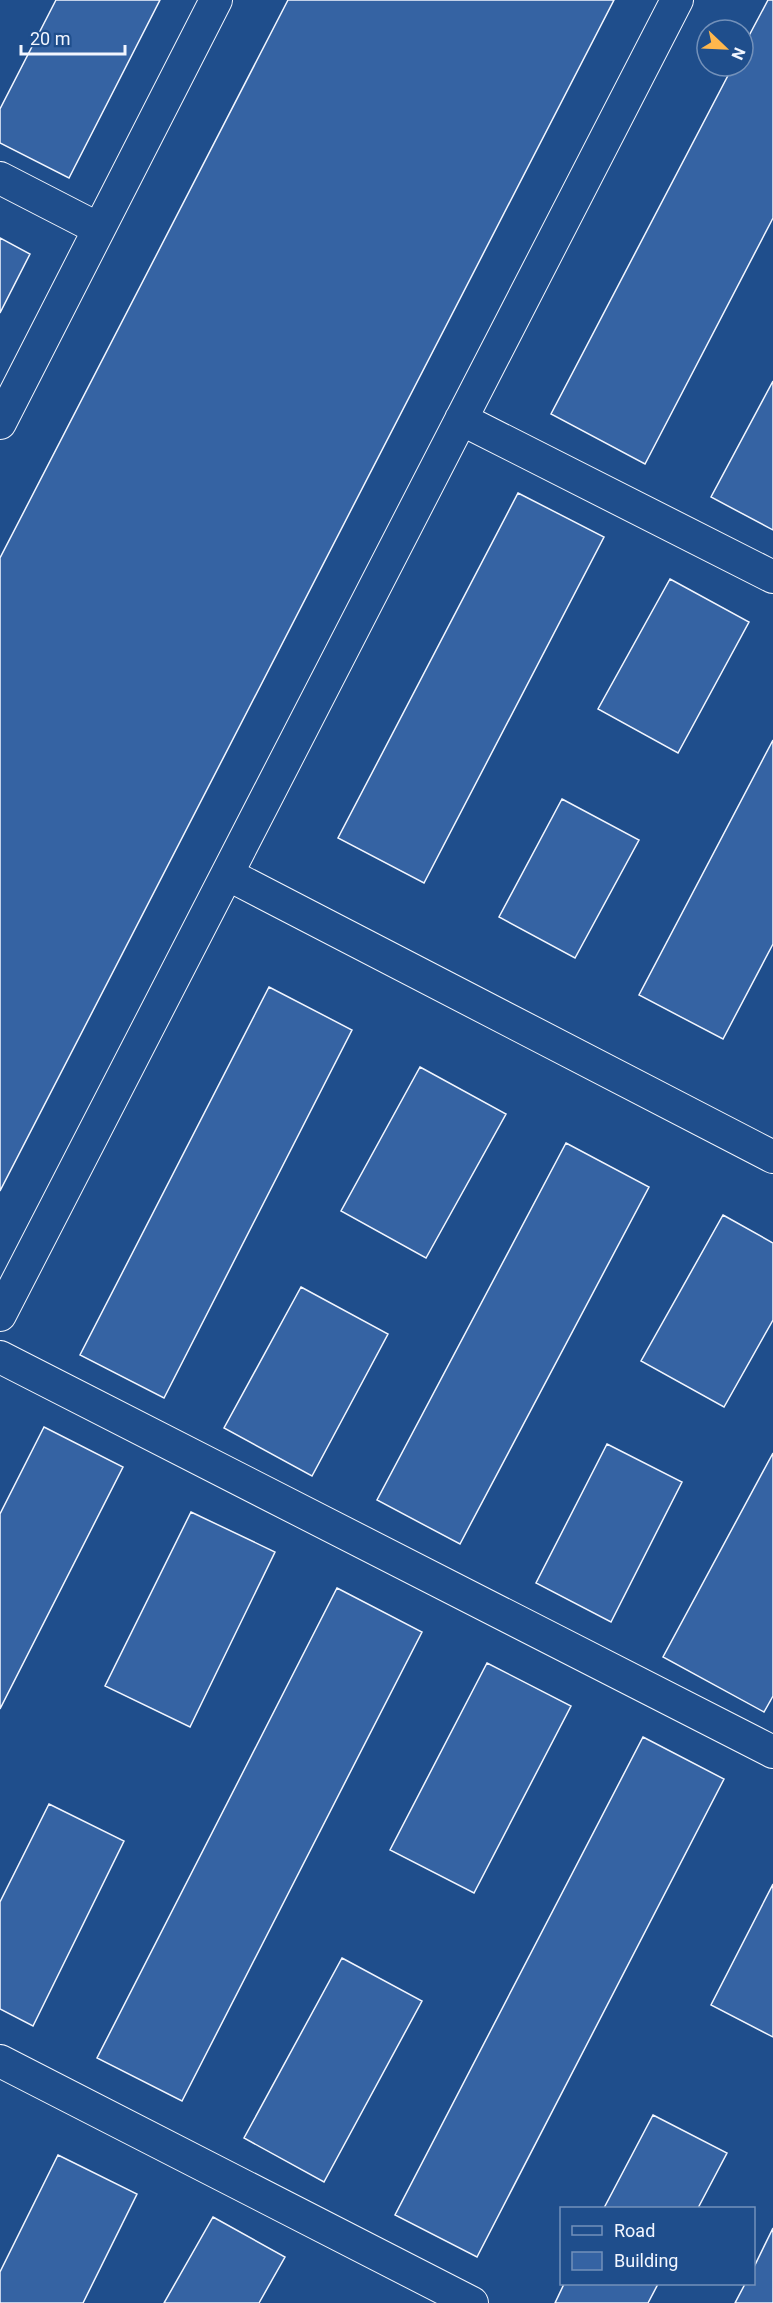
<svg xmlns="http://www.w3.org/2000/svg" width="773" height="2303" viewBox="0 0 773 2303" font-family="Roboto,sans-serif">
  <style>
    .building { fill: #3563a3; stroke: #f2f6ff; stroke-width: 1.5 }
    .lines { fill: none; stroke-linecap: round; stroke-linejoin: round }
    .minor-casing { stroke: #f2f6ff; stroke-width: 34 }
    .minor { stroke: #1f4e8c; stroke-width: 32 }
  </style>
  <rect width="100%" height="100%" fill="#1f4e8c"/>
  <path class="building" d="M56,0H160L69,178L0,143V109Z
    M288,0H614L0,1191V558Z
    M768,0H773V218L645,464L551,414L733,66H743V47Z
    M0,238L30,254L0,313Z
    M773,381V530L711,497Z
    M518,493L604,537L424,883L338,838Z
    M670,579L749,622L678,753L598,709Z
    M773,740V944L723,1039L639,995Z
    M562,799L639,840L575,958L499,917Z
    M269,987L352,1030L164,1398L80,1355Z
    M420,1067L506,1114L426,1258L341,1211Z
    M566,1143L649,1187L460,1544L377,1500Z
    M723,1215L773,1243V1320L724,1407L641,1361Z
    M301,1287L388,1334L312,1476L224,1428Z
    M44,1427L123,1467L0,1709V1514Z
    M607,1444L682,1482L611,1622L536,1583Z
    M773,1453V1696L764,1712L663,1657Z
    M191,1512L275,1552L190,1727L105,1686Z
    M337,1588L422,1632L182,2101L97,2058Z
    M487,1663L571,1706L474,1893L390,1850Z
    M643,1737L724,1779L477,2257L395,2215Z
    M49,1804L124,1841L33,2026L0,2009V1902Z
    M773,1884V2037L711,2005Z
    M342,1958L422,2001L324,2182L244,2138Z
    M653,2115L727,2153L698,2208H604Z
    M58,2155L137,2194L83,2303H0V2272Z
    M213,2217L285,2257L259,2303H164Z
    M773,2228V2303H735L745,2284H754V2267Z
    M564,2284H658L648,2303H555Z"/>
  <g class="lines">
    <defs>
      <path id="minor" d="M0,178L99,229
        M461,419L773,577
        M0,423L216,0
        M227,874L773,1157
        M0,1315L677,0
        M0,1357L773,1752
        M0,2061L472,2303"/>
    </defs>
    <use href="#minor" class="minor-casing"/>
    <use href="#minor" class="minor"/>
  </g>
  <rect x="560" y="2207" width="195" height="78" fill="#1f4e8c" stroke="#7391ba" stroke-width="1.5"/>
  <rect x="572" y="2226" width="30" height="9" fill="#1f4e8c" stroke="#7391ba" stroke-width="1.5"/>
  <text x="614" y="2237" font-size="18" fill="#f2f6ff">Road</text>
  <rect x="572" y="2252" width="30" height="18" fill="#3563a3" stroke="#7391ba" stroke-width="1.5"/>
  <text x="614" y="2267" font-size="18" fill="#f2f6ff">Building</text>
  <g transform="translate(725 48) rotate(113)"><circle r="28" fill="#1f4e8c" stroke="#7391ba" stroke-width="1.5"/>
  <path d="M0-4.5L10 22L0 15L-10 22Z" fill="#ffb74d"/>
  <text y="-9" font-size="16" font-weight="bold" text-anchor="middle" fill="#f2f6ff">N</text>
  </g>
  <path d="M21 45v9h104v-9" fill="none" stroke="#f2f6ff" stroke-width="3"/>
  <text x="30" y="45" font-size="18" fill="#f2f6ff" stroke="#1f4e8c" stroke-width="4.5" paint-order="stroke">20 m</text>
</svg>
